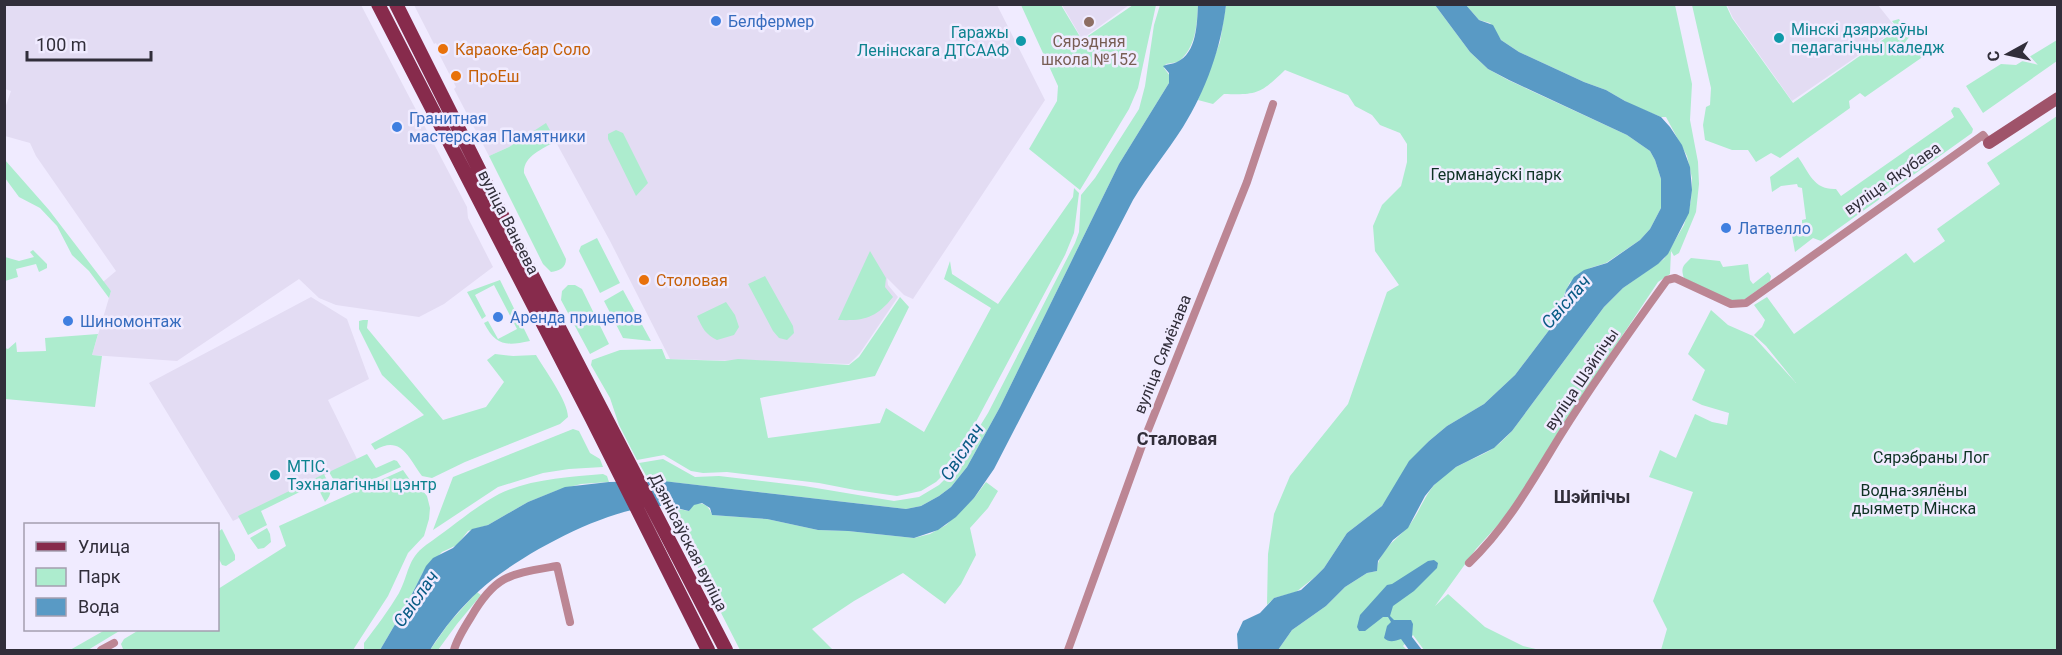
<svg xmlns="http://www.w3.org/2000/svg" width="2062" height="655" viewBox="0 0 2062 655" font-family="Roboto,sans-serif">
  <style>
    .built { fill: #e3dcf3 }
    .green { fill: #adecce }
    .water { fill: #599ac5 }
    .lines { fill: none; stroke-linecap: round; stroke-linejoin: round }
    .street { stroke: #bc8694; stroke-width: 8 }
    .secondary { stroke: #9f536a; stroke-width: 12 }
    .primary { stroke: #872b4c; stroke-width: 14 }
    .shop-dot { fill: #3f7fe0; stroke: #f0ebff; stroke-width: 2 }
    .education-dot { fill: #8d6e63; stroke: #f0ebff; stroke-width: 2 }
    .culture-dot { fill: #0f9aa8; stroke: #f0ebff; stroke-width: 2 }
    .food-dot { fill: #e8710a; stroke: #f0ebff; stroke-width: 2 }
    .labels { text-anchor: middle; stroke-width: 5; stroke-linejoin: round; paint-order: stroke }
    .shop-label { font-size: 16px; fill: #366cbe; stroke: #f0ebff; text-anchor: start }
    .culture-label { font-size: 16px; fill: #0d838f; stroke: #f0ebff; text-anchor: start }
    .education-label { font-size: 16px; fill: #785e54; stroke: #f0ebff }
    .food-label { font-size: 16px; fill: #c56008; stroke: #f0ebff; text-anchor: start }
    .park-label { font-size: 16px; fill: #0e3224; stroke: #f0ebff }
    .street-label { font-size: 16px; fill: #312e3a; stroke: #f0ebff }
    .water-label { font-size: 18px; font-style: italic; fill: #0a5b85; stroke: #f0ebff }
    .neighbourhood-label { font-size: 18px; font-weight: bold; fill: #312e3a; stroke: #f0ebff }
  </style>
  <rect width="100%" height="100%" fill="#f0ebff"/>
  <path class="built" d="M5,5H361L467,207L468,218L493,267L444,304L419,317L336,305L319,298L299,279L177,361L92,355L111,291L103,282L116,271L36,156L30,143L5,136L4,111L11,91L5,89Z
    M414,5H997L1045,100L913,299L904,295L887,278L888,285L898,297L860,353L849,364L670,359L610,241L546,124L509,147L489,156L454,89L456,87L439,54L441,53L436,43L434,44Z
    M1062,5H1129L1082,39Z
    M1727,5H1878L1897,29L1792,101L1733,18Z
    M311,297L347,319L369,379L328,400L357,459L233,521L149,383Z"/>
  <path class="green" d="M1021,5H1061L1082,40L1133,5H1156L1138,88L1129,109L1080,190L1029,149L1057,101L1058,86Z
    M1160,5H1198C1197,25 1196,48 1178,62L1166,64L1164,68L1170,76L1169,83L1119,164L1000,407L967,467L951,487L939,496L921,506L906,509L671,482L649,481L639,463L663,459L695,477L719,476L804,486L894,501L919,497L939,485L951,473L988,413L1075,243L1079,232L1081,195L1095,178L1139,109L1145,86L1154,25Z
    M1226,5H1435L1470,52L1488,69L1508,80L1627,135L1650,151L1655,160L1661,179V208L1650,229L1640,240L1606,263L1590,268L1570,282L1564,295L1559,317L1515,375L1484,404L1447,426L1429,441L1407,465L1400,479L1382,506L1347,533L1324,568L1315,577L1296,592L1274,598L1267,605L1268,554L1274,514L1290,476L1348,404L1387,292L1399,285L1375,251L1373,226L1382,205L1401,186L1407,162V144L1400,133L1380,125L1372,115L1355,106L1348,95L1285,70C1260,94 1258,95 1224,94L1213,104L1198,100L1220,42Z
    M1466,5H1675L1692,84L1690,120L1698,162L1699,184L1696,212L1679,253L1674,256L1671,251L1670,274L1658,282L1558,432L1532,478L1506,516L1476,549L1435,606L1448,594L1485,627L1523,646L1540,650H1424L1413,635L1403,646L1407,650H1278L1292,630L1326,606L1345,587L1367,573L1377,571C1377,554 1394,541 1405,530C1418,518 1423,495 1439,480C1453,466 1470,461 1487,452C1497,447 1504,439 1512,431L1604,307L1623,288L1664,259L1684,225L1691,201L1692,178L1687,156L1666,117H1661L1632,105L1606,90L1584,82L1519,52L1501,40L1490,23L1479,20Z
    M1692,5H1726L1732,18L1793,103L1898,29L1892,21L1899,19L1910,36L1903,45L1907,52L1917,48L1924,56L1865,97L1860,93L1849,101L1850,108L1780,158L1771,153L1756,162L1748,150H1732L1705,140L1703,125L1706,107L1710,105L1711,88Z
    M2057,40V61L1983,113L1966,86L2001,64L2016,65Z
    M1954,107L1959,108L1973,129L1972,133L1821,241L1813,238L1795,252L1790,225H1788L1802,223V220L1806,219L1802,188L1798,187L1797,184L1781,186L1772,192L1770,177L1798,157C1810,174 1814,190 1836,189L1841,196L1954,117L1951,111Z
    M2057,116V650H1661L1667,629L1653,601L1693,492L1649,477L1660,450L1676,458L1695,414L1712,422L1727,425L1729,413L1702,405L1692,400L1705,370L1688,354L1711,310L1728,325L1753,336L1796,383L1766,346L1754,335L1762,327L1765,320L1754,305L1767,297L1794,334L1906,253L1914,263L1945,241L1937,229L2000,184L1987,163Z
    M546,123L556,141C543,149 523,156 524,173L566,259C566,268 559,271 551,272L543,264L489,156L509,147Z
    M616,130L623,133L648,183L636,196L608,139V134Z
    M5,160L49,210L111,291L109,298L89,271L72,255L57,226L40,208L19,197L5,178Z
    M1074,188L1079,193L1074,233L1065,255L963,446L950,468L936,482L921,491L897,496L855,490L819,483L727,472L703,473L691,471L664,455L637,460L619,425L610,398L591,365L592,360L620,350L662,349L666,359L725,361L738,359L849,365L859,357L900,297L909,307L875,376L760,398L768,438L880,423L886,408L924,432L991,308L944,279L950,261L952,274L998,304L1073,197Z
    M597,238L620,283L600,293L579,251L581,246Z
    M33,250L47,264V268L39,272L36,264L16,269L18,277L5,281V257L19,261L34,257L30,252Z
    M870,251L886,278L885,287L893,297C876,318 865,321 838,320Z
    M1691,258L1720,261L1723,267L1748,264L1750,280L1753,284L1768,272L1771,276L1770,281L1745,299L1738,300H1729L1684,278C1680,267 1684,265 1691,258Z
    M765,276L793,326L794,333L787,340L779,338L773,331L748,284Z
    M500,280L530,341C506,346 496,346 484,323L488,321L498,339L517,329L494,285L475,295L486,316L482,319L467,292Z
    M568,285H575L582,289L609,344L590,354L561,300L562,291Z
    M623,290L651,341L623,338L604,301Z
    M726,302L735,315L739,327L734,335L717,340C706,335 702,328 697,316Z
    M363,320H368L367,328L443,420L486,407L504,382L487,360L495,354L513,356L536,355C544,369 568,401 568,417L560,424L465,462L432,478L422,476C408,457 401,435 375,450L371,444L424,415L382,375L359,329V321Z
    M98,334L92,355L102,356L95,407L5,399V348L8,349L16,342L17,352L46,351L45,338Z
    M573,429L579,431L590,453L600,459L603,467L569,469L543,473L498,487L433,530L453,477Z
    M367,454L376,468L394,460L397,461L401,467L347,491L339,489L329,472Z
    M403,470L417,490H422L427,496L430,508L429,519L424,536L408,553L388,596L353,650L123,649L121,644L124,639L139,630H218V589L286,546L279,526Z
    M324,474C329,485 335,492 325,502L316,484L261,511L267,525L248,535L238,516Z
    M603,474L607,476L609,482L581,484L558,490L528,502L488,525L468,531L457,545L442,552L423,572L407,604L380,650H368L364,649V643C376,627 389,610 399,593C409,574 407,559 426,545C448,530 476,506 499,494C530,479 569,477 603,474Z
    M986,482L998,491L988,508L970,528L976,555L961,584L945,604L903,573L854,601L812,629L833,650H740L667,507L689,511L693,505C703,501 709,506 712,515L767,519L818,530L848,531L914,538L930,534L946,525L974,498Z
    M267,528L270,534L271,542L264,548L258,549L250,538Z
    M222,529L235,555V560L226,566L222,565L218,557V532Z
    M477,592L481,595L457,624L438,650H430L449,623Z
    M105,630H121L88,650H70Z"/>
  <path class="water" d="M1198,5H1226C1221,48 1206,90 1183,127C1167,152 1148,175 1133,200L994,469L974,498L956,517L938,530L914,538L848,531L818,530L767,519L712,515L710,508L702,503L694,505L689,511C680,509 671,506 662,506C611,505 517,556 480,590C460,608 444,628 430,650H380L407,604L426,566L433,558L453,548L472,529L488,525L528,502L565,487L609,482L663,481L906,509L921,506L939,496L951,487L967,467L1000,407L1119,164L1169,83V73L1163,66C1168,64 1173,64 1177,62C1197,53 1197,23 1198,5Z
    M1435,5H1466L1479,20L1493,25L1501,40L1519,52L1584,82L1606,90L1625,101L1661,117L1670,127L1682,145L1690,167L1692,190L1689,213L1668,254L1658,264L1623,288L1604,307L1512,431L1494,448L1456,467L1434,485L1425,496L1408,528L1393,540L1378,561L1377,571L1367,573L1345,587L1326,606L1292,630L1278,650H1238L1237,634L1243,621L1260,613L1274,598L1301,590L1315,577L1324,568L1347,533L1382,506L1409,461L1429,441L1447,426L1484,404L1515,375L1559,317L1566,290L1574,277L1584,270L1607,263L1640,240L1650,229L1661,208V179L1655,160L1650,151L1627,135L1509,80L1488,69L1470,52Z
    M1434,560L1438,563L1437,568L1414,591L1393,606L1390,616L1394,620H1411L1413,624L1412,637L1422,650H1409L1401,639C1395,641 1389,643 1384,638L1387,626L1391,622L1388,617H1383L1365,631H1359L1357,627L1360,615L1387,585L1392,584L1428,561Z"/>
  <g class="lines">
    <path class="street" d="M1469,563C1507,527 1533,480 1560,436C1593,383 1630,331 1667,280L1675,278L1731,304L1746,303L1983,135L1989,143
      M101,650L114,643
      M454,650C457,639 464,628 471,617C496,574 511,574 557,566L570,622
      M1068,650L1144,440L1247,182L1273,104"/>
    <path class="secondary" d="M1989,143L2058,98"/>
    <path class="primary" d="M378,4L591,417L708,650
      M396,4L538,287L726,650"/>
  </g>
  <g class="shop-dot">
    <circle cx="716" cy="21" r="6"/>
    <circle cx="397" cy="127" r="6"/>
    <circle cx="1726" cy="228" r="6"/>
    <circle cx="498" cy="317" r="6"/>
    <circle cx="68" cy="321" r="6"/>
  </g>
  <circle class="education-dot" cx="1089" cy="22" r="6"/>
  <g class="culture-dot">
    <circle cx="1779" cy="38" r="6"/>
    <circle cx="1021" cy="41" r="6"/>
    <circle cx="275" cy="475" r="6"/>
  </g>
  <g class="food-dot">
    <circle cx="443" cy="49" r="6"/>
    <circle cx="456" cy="76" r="6"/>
    <circle cx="644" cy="280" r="6"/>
  </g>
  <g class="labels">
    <g class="shop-label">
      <text x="728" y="27">Белфермер</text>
      <text x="409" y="124">Гранитная<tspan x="409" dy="18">мастерская Памятники</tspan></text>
      <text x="1738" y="234">Латвелло</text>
      <text x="510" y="323">Аренда прицепов</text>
      <text x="80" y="327">Шиномонтаж</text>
    </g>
    <g class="culture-label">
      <text x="1791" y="35">Мінскі дзяржаўны<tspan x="1791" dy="18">педагагічны каледж</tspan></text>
      <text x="1009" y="38" text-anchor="end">Гаражы<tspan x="1009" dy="18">Ленінскага ДТСААФ</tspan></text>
      <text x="287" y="472">МТІС.<tspan x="287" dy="18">Тэхналагічны цэнтр</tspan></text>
    </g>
    <g class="education-label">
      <text x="1089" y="47">Сярэдняя<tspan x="1089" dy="18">школа №152</tspan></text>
    </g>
    <g class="food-label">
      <text x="455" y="55">Караоке-бар Соло</text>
      <text x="468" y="82">ПроЕш</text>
      <text x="656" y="286">Столовая</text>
    </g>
    <g class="park-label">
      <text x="1496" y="180">Германаўскі парк</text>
      <text x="1931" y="463">Сярэбраны Лог</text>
      <text x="1914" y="496">Водна-зялёны<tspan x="1914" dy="18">дыяметр Мінска</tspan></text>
    </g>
    <g class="street-label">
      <text transform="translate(1892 178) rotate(-35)" y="6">вуліца Якубава</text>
      <text transform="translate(509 222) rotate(63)" y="6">вуліца Ванеева</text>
      <text transform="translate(1162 354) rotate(-68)" y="6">вуліца Сямёнава</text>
      <text transform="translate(1581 379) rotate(-56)" y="6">вуліца Шэйпічы</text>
      <text transform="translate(689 542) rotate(63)" y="6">Дзянісаўская вуліца</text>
    </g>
    <g class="water-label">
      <text transform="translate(1566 302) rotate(-49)" y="6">Свіслач</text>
      <text transform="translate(962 452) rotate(-57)" y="6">Свіслач</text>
      <text transform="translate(416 599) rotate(-55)" y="6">Свіслач</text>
    </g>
    <g class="neighbourhood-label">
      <text x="1177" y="445">Сталовая</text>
      <text x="1592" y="503">Шэйпічы</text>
    </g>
  </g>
  <rect width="2062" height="655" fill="none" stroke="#312e3a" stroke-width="12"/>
  <rect x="24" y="523" width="195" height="108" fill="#f0ebff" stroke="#a49fb0" stroke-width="1.5"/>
  <rect x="36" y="542" width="30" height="9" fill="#872b4c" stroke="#a49fb0" stroke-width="1.5"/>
  <text x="78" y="553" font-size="18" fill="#312e3a">Улица</text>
  <rect x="36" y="568" width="30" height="18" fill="#adecce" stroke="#a49fb0" stroke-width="1.5"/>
  <text x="78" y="583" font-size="18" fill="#312e3a">Парк</text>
  <rect x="36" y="598" width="30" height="18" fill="#599ac5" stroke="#a49fb0" stroke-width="1.5"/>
  <text x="78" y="613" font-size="18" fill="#312e3a">Вода</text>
  <g transform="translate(2008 54) rotate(262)" stroke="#f0ebff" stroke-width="4.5" paint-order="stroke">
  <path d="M0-4.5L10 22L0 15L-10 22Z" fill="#312e3a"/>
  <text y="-9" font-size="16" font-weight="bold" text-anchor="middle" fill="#312e3a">С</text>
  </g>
  <path d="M27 51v9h124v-9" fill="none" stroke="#312e3a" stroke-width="3"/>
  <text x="36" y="51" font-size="18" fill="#312e3a" stroke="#f0ebff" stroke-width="4.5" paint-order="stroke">100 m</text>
</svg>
